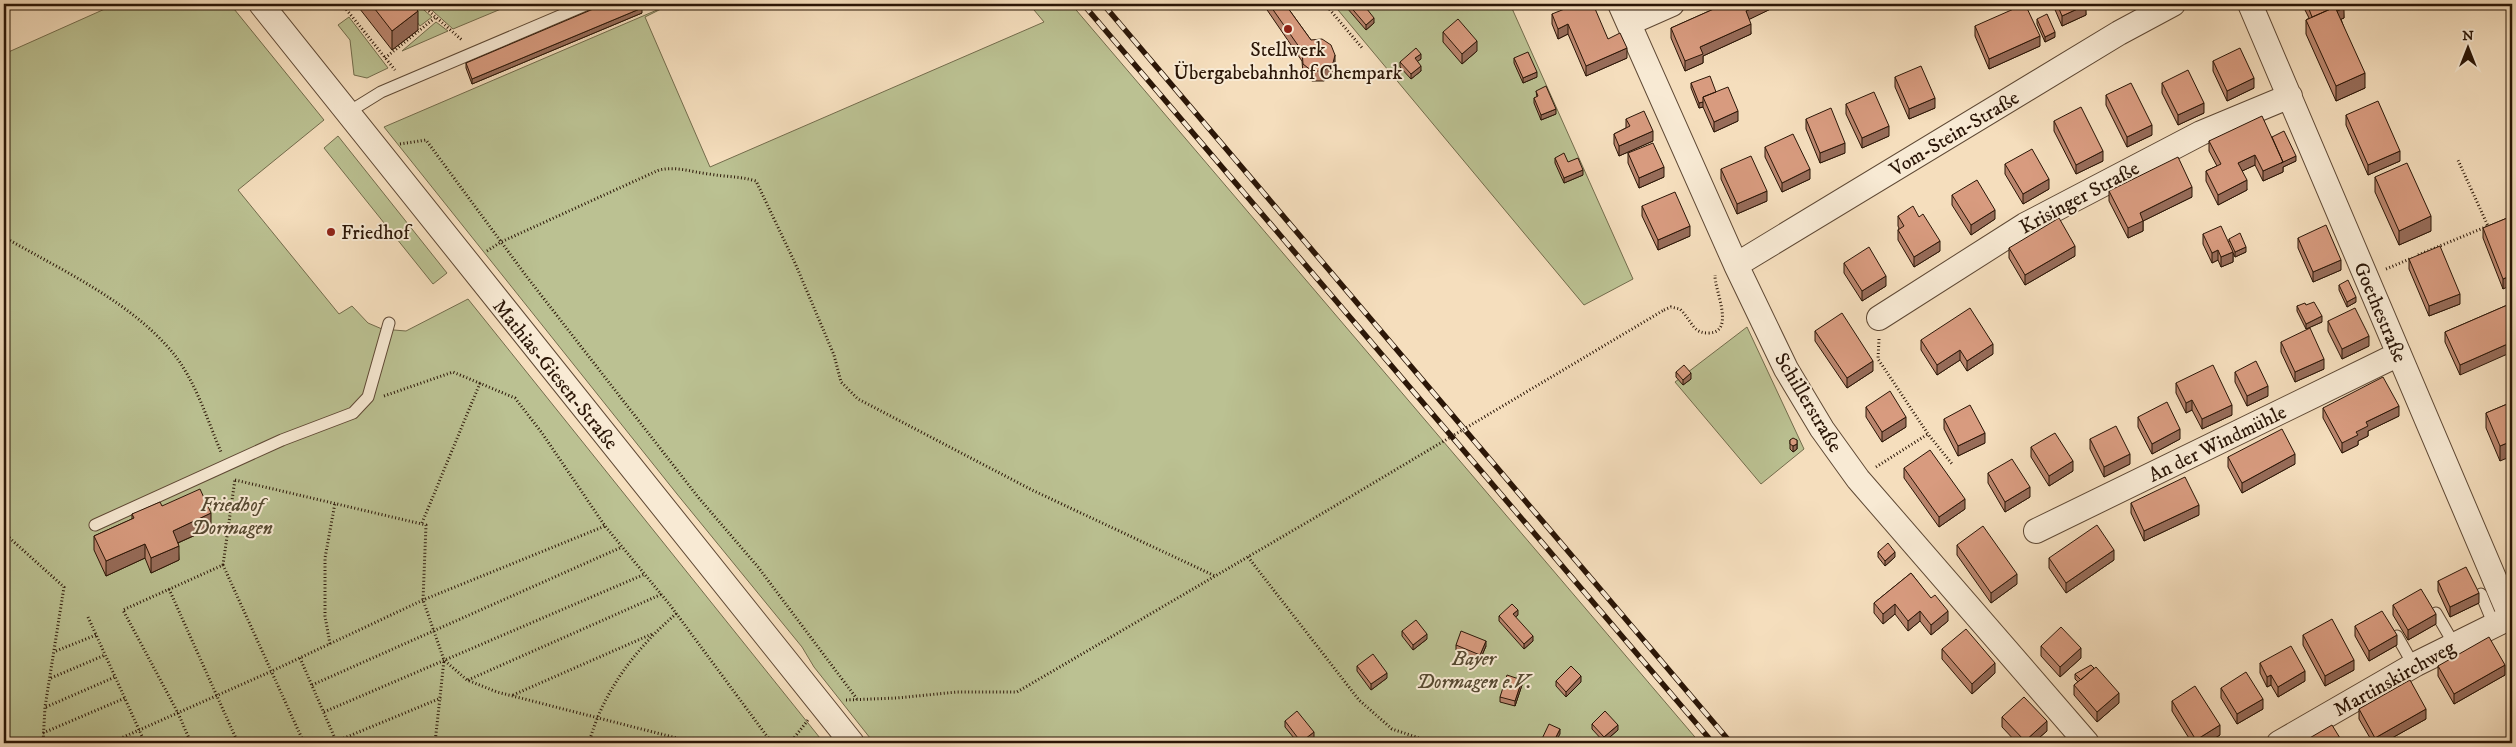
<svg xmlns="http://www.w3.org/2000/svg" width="2516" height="747" viewBox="0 0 2516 747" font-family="'IM FELL DW Pica',serif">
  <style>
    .green { fill: #bbc192; stroke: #736c4c }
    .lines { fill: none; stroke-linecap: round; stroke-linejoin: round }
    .service-casing { stroke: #5e4834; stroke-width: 13 }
    .minor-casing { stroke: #5e4834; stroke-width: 26 }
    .path { stroke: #2b1607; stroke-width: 3; stroke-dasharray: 1 2.5; stroke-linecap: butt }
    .service { stroke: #f8ead4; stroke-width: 11 }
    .minor { stroke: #f8ead4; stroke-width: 24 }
    .rail-casing { stroke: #2b1607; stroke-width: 5.5 }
    .rail { stroke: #f8ead4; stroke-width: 4; stroke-dasharray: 11; stroke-linecap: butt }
    .path-bridge { stroke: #2b1607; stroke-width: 3; stroke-dasharray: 1 2.5; stroke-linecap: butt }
    .wall { fill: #ba856d; stroke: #2b1607 }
    .shaded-wall { fill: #976c59; stroke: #2b1607 }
    .building { fill: #d89b7f; stroke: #2b1607 }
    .poi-dot { fill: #8f2418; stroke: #f8ead4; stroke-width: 2 }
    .labels { text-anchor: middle; stroke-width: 4; stroke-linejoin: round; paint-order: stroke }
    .poi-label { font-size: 20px; fill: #2b1607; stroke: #f8ead4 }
    .street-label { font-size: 20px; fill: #2b1607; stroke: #f8ead4 }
    .park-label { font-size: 20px; font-style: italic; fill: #564931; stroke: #f8ead4 }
  </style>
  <rect width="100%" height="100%" fill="#f5debd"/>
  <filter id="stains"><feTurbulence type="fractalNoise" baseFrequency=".004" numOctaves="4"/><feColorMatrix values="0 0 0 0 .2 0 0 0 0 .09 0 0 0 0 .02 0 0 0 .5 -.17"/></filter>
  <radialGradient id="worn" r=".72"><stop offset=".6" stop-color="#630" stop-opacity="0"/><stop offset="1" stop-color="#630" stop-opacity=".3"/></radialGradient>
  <path class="green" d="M116,4H230L324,120L238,190L339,314L352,306L368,323L382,329L406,331L468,299L824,743H4V54Z
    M403,4H417L432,17L420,26Z
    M425,4H499L501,9L453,29Z
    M671,4L645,17L710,167L1044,22L1029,4H1071L1700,743H874L814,667L802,647L677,494L384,127Z
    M1333,4H1510L1633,279L1584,305Z
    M349,17L388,68L367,78L354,75L350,40L338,25Z
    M436,22L448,31L402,51Z
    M338,136L447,273L433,284L324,148Z
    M1747,327L1804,449L1761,484L1675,382Z"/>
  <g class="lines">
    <defs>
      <path id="service" d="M347,113L381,92L588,4
        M95,525L282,440L353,413L368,397L389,323
        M2481,594L2494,625
        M2436,613L2454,644
        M2397,636L2414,666"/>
      <path id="minor" d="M261,4L852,743
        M1620,4L1736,265L1786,369L1822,429L1858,479L2087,743
        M2250,4L2512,620
        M1629,23L1672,4
        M1736,265L2119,33L2173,4
        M1879,318L2025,225L2201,133L2290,96
        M2036,531L2399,354
        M2279,743L2416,664L2511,617"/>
    </defs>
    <use href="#service" class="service-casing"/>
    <use href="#minor" class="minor-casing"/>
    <path class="path" d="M342,4L395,70
      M421,4L463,41
      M1325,4L1363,49
      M385,58L436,17
      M400,144L426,140L527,277L698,497L758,567L857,699
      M4,237C61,270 130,301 173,353C195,380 207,419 221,452
      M487,251L501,242L659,170C677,166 691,172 709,174C726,177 739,176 756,181L795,263L834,355L841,382L858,399L1032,490L1215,576
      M2418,255L2488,226L2457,158
      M2386,269L2412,258
      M1664,310L1671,307L1680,309C1686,315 1689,321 1694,327C1698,332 1703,333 1709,333C1736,332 1714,289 1715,275
      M1879,339L1878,359L1928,434L1952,464
      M384,396L453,372L515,398L542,433L605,526L670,605L772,743
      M1876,467L1928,434
      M235,480L426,525L423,600L444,660L467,680L497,692L696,743
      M422,523L480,383
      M4,533L64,587L45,707L43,743
      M1248,557L1359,700L1392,729L1434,743
      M223,565L235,479
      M169,589L238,743
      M88,617L145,743
      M330,644L325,616V558L335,503
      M56,651L96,635
      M300,658L337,743
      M51,678L105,655
      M468,680L662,594
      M312,685L622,547
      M513,695L652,634
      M846,700L897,698L957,692H1017L1328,510
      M46,707L115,677
      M324,712L645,574
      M43,733L125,698
      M337,741L441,698
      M110,743L272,671L423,600L605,526
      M191,743L178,713L123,610L223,565L304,743
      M435,743L444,660
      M589,743C603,691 636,648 677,613
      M790,743L808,720"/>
    <use href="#service" class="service"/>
    <use href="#minor" class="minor"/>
    <defs>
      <path id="rail" d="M1083,4L1713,743
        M1103,4L1731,743"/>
    </defs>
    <use href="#rail" class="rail-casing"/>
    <use href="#rail" class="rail"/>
    <path class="path-bridge" d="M1328,510L1664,310"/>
  </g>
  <path class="wall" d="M356,4H412L418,30L392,50Z
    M1263,4H1285L1311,40L1335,65L1333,73L1324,81H1312L1303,74L1302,61Z
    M1347,4H1363L1374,23L1366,30L1347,8Z
    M1725,4H1781L1749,19L1751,34L1703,56V63L1685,71L1671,38V28Z
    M2050,4H2085L2086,15L2062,26L2053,5H2051Z
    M2302,4H2343L2344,18L2341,19L2365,88L2336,101L2306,34V20L2309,18Z
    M642,13L472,84L466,68V63Z
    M1552,14L1608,39L1627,58L1586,76L1568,34L1558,39L1552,24Z
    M2037,19L2055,37L2045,42L2037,24Z
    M1975,26L2040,46L1989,69L1975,36Z
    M1443,32L1477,51L1462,64L1443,42Z
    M1514,58L1537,77L1523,83L1514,63Z
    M1421,59L1417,61L1421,71L1411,79L1400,67V62Z
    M2213,61L2254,88L2227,101L2213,71Z
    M1895,77L1935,108L1909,119L1895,87Z
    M1691,83L1716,92L1738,121L1714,132L1703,107L1699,108L1691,88Z
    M2162,83L2204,113L2178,125L2162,93Z
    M1536,91L1556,114L1541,120L1534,103V98L1537,97Z
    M2106,95L2152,135L2127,147L2106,105Z
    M1846,104L1889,136L1862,148L1846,114Z
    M2346,115L2400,161L2368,175L2346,125Z
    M1626,119L1653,141L1619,156L1614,144V134L1626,128Z
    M1806,119L1845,153L1820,163L1806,129Z
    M2054,121L2103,161L2076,174L2054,131Z
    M2272,137L2296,161L2283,167V172L2263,181L2255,165L2242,171L2247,190L2218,205L2206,181V171L2217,166L2209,151V141Z
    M1765,147L1810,179L1782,192L1765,157Z
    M1628,153L1664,177L1639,188L1628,163Z
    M1555,158L1583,175L1564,183L1555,163Z
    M2005,164L2049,189L2023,204L2005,174Z
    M1721,169L1767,201L1737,214L1721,179Z
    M2375,177L2431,231L2399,245L2375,192Z
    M2109,191L2192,197L2143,221V231L2128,238L2109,201Z
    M1952,195L1995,219L1971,235L1952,205Z
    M1642,206L1690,236L1658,250L1642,216Z
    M1898,216L1940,251L1914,267L1898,240V230L1899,228L1898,226Z
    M2512,216L2503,289L2483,238V228Z
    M2203,234L2229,242V239L2246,252L2235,257L2233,253V262L2221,267L2218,260L2212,263L2203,244Z
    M2298,238L2341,270L2313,282L2298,248Z
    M2009,248L2075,256L2025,285L2009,258Z
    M2409,259L2460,304L2429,316L2409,269Z
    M1844,263L1886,286L1862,301L1844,273Z
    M2339,285L2356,302L2347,307L2339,290Z
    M2512,303L2460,375L2445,342V332Z
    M2306,305L2322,322L2306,329L2297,311V306Z
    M2328,321L2369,346L2342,359L2328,331Z
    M1815,331L1873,371L1847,388L1815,341Z
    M1921,340L1993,354L1967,371L1960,360L1937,375L1921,350Z
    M2281,342L2324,369L2295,382L2281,352Z
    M1676,372L1691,379L1683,385L1676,377Z
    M2235,372L2268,396L2247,406L2235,382Z
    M2176,383L2232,415L2202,429L2192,410L2186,413L2176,393Z
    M2512,402L2500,461L2486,428V413Z
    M1866,407L1906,427L1882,442L1866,417Z
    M2323,408L2399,416L2368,431V436L2358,441V445L2342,453L2323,418Z
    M2138,417L2180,439L2152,454L2138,427Z
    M1944,419L1985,443L1958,456L1944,429Z
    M2090,439L2130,464L2104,477L2090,449Z
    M1790,440H1797V449L1793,452L1790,449Z
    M2031,447L2073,471L2049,486L2031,457Z
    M2228,457L2295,464L2242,493L2228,467Z
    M1904,468L1965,509L1939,527L1904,478Z
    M1988,473L2030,497L2005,512L1988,483Z
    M2131,503L2199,515L2144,541L2131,513Z
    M162,506L211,528L178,543L179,560L151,573L145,558L106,576L94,550V536L132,519V514Z
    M1957,545L2017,584L1991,603L1957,555Z
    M1878,552L1895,557L1885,566L1878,557Z
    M2049,558L2114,560L2066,593L2049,568Z
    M1911,573L1948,621L1931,635L1920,621L1908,631L1895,614L1883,624L1874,613V603Z
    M2438,581L2479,603L2450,617L2438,591Z
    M2393,605L2436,624L2408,640L2393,615Z
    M1518,615L1515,617L1533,641L1524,649L1499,621V616Z
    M2355,626L2397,645L2369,661L2355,636Z
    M1402,631L1427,639L1413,650L1402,636Z
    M2303,635L2354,670L2325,686L2303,645Z
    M1456,645L1486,646L1480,660L1456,650Z
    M2041,646L2081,658L2060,677L2041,656Z
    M1942,649L1995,673L1972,694L1942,659Z
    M2260,663L2305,681L2278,697L2271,685L2267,687L2260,673Z
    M1357,666L1387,678L1371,690L1357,671Z
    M2438,666L2505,675L2454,704L2438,676Z
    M2075,674L2119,703L2097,722L2074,695V685L2078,682L2075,679Z
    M1556,681L1581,682L1566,697L1556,686Z
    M1522,685L1515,706L1500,702V697Z
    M2221,688L2263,709L2237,724L2221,698Z
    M2172,701L2220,735L2207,743H2192L2172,711Z
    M2359,709L2426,719L2383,743H2373L2359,719Z
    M2002,717L2047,731L2033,743H2017L2002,727Z
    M1285,721L1314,738L1306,743H1298L1285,727Z
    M1592,724L1618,730L1604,742L1592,729Z"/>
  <path class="shaded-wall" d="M1761,4H1781L1746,21V11Z
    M2099,4H2111L2099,8Z
    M2086,5V15L2062,26V16Z
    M642,8V13L472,84V79Z
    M2344,8V18L2314,31V21Z
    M418,11V30L392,50V31Z
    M1374,18V23L1366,30V25Z
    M1568,24V34L1558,39V29Z
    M1751,24V34L1703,56V63L1685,71V61L1700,47Z
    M2055,32V37L2045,42V37Z
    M2040,36V46L1989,69V59Z
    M1477,41V51L1462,64V54Z
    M1627,48V58L1586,76V66Z
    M1421,54V59L1415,63V58Z
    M1335,55V65L1333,73L1324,81V71Z
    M1421,66V71L1411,79V74Z
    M1537,72V77L1523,83V78Z
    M2365,73V88L2336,101V86Z
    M2254,78V88L2227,101V91Z
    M1935,98V108L1909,119V109Z
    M1703,102V107L1699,108V103Z
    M2204,103V113L2178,125V115Z
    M1556,109V114L1541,120V115Z
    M1738,111V121L1714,132V122Z
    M2152,125V135L2127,147V137Z
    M1889,126V136L1862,148V138Z
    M1653,131V141L1619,156V146Z
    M1845,143V153L1820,163V153Z
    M2103,151V161L2076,174V165Z
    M2400,151V161L2368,175V165Z
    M2255,155V165L2238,173V163Z
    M2296,156V161L2283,167V172L2263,181V171Z
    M1664,167V177L1639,188V178Z
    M1810,169V179L1782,192V183Z
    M1583,170V175L1564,183V178Z
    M2049,179V189L2023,204V194Z
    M2247,180V190L2218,205V195Z
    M2192,187V197L2143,221V231L2128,238V228L2140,213Z
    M1767,191V201L1737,214V204Z
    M1995,210V219L1971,235V225Z
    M2431,216V231L2399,245V231Z
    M1690,226V236L1658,250V240Z
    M1940,241V251L1914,267V257Z
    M2075,246V256L2025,285V275Z
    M2246,247V252L2235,257V252Z
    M2218,250V260L2212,263V253Z
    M2233,252V262L2221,267V257Z
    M2341,260V270L2313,282V272Z
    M2512,275V285L2503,289V279Z
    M1886,276V286L1862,301V291Z
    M2460,294V304L2429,316V306Z
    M2356,297V302L2347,307V302Z
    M2322,316V322L2306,329V324Z
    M2369,336V346L2342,359V349Z
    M2512,342V352L2460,375V365Z
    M1993,344V354L1967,371V361Z
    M1960,350V360L1937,375V365Z
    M2324,359V369L2295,382V372Z
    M1873,361V371L1847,388V378Z
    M1691,373V379L1683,385V380Z
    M2268,386V396L2247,406V396Z
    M2192,400V410L2186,413V403Z
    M2232,405V415L2202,429V419Z
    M2399,406V416L2368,431V436L2358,441V445L2342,453V443L2356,432L2366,422Z
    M1906,417V427L1882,442V432Z
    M2180,429V439L2152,454V444Z
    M1985,433V443L1958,456V446Z
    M2512,441V456L2500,461V446Z
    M1797,444V449L1793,452V446Z
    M2130,454V464L2104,477V467Z
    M2295,454V464L2242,493V483Z
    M2073,461V471L2049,486V476Z
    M2030,487V497L2005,512V502Z
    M1965,499V509L1939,527V517Z
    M2199,505V515L2144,541V531Z
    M211,513V528L173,545V531Z
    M145,544V558L106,576V561Z
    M179,546V560L151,573V558Z
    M2114,550V560L2066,593V583Z
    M1895,552V557L1885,566V561Z
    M2017,574V584L1991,603V593Z
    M2479,593V603L2450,617V607Z
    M1895,604V614L1883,624V614Z
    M1518,610V615L1513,619V614Z
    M1920,611V621L1908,631V621Z
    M1948,611V621L1931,635V625Z
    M2436,614V624L2408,640V630Z
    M1427,634V639L1413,650V645Z
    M2397,635V645L2369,661V651Z
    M1533,636V641L1524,649V644Z
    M1486,641V646L1480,660V655Z
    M2081,648V658L2060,677V667Z
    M2354,660V670L2325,686V676Z
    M1995,663V673L1972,694V684Z
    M2505,665V675L2454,704V694Z
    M2305,671V681L2278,697V687Z
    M1387,673V678L1371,690V684Z
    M2271,675V685L2267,687V677Z
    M1581,676V682L1566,697V692Z
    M1522,680V685L1515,706V701Z
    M2119,693V703L2097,722V712Z
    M2263,699V709L2237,724V714Z
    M2426,709V719L2383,743H2375V738Z
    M2047,721V731L2033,743H2025V741Z
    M1618,725V730L1604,742V737Z
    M2220,725V735L2207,743H2196V740Z
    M1560,729V734L1555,743H1553Z
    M1314,732V738L1306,743H1301V742Z"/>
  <path class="building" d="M371,4H412L418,11L392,31Z
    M605,4H640L642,8L472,79L466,63Z
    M1269,4H1285L1311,40L1322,39L1331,45L1335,55L1333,63L1324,71H1312L1303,64L1302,51Z
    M1348,4H1363L1374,18L1366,25Z
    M1577,4H1593L1608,39L1620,33L1627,48L1586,66L1568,24L1558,29L1552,14Z
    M1725,4H1761L1746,11L1751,24L1700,47L1703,54L1685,61L1671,28Z
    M2025,4L2040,36L1989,59L1975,26Z
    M2057,4H2085L2086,5L2062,16Z
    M2307,4H2343L2344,8L2337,11L2335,7L2312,17Z
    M2335,7L2365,73L2336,86L2306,20Z
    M2047,14L2055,32L2045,37L2037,19Z
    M1458,19L1477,41L1462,54L1443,32Z
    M1416,48L1421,54L1415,58L1421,66L1411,74L1400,62Z
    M2240,48L2254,78L2227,91L2213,61Z
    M1528,52L1537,72L1523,78L1514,58Z
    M1921,66L1935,98L1909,109L1895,77Z
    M2188,70L2204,103L2178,115L2162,83Z
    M1710,76L1716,92L1703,97V102L1699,103L1691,83Z
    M2131,83L2152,125L2127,137L2106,95Z
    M1546,86L1556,109L1541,115L1534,98L1538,96L1536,91Z
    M1728,87L1738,111L1714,122L1703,97Z
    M1874,92L1889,126L1862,138L1846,104Z
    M2378,101L2400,151L2368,165L2346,115Z
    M2081,107L2103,151L2076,165L2054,121Z
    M1831,108L1845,143L1820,153L1806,119Z
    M1644,111L1653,131L1619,146L1614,134L1630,126L1626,119Z
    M2262,116L2283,162L2263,171L2255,155L2238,163L2247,180L2218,195L2206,171L2221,164L2209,141Z
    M2284,131L2296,156L2281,163L2283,162L2272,137Z
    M1793,134L1810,169L1782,183L1765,147Z
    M1653,143L1664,167L1639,178L1628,153Z
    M2032,149L2049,179L2023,194L2005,164Z
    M1564,153L1568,162L1578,158L1583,170L1564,178L1555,158Z
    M1751,156L1767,191L1737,204L1721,169Z
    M2178,157L2192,187L2140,213L2143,221L2128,228L2109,191Z
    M2407,163L2431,216L2399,231L2375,177Z
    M1977,180L1995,210L1971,225L1952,195Z
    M1675,192L1690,226L1658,240L1642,206Z
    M1913,206L1919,217L1923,214L1940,241L1914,257L1898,230L1904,226L1898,216Z
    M2512,216V275L2503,279L2483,228Z
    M2059,218L2075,246L2025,275L2009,248Z
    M2326,225L2341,260L2313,272L2298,238Z
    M2221,226L2233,252L2221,257L2218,250L2212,253L2203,234Z
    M2240,233L2246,247L2235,252L2229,239Z
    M2440,246L2460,294L2429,306L2409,259Z
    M1869,247L1886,276L1862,291L1844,263Z
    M2348,280L2356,297L2347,302L2339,285Z
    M2314,302L2322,316L2306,324L2297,306L2305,303L2306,305Z
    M2512,303V342L2460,365L2445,332Z
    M1970,308L1993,344L1967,361L1960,350L1937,365L1921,340Z
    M2355,308L2369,336L2342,349L2328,321Z
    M1842,313L1873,361L1847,378L1815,331Z
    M2310,328L2324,359L2295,372L2281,342Z
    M2256,361L2268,386L2247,396L2235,372Z
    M1684,365L1691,373L1683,380L1676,372Z
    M2213,365L2232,405L2202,419L2192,400L2186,403L2176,383Z
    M2383,377L2399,406L2366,422L2368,426L2356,432L2358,435L2342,443L2323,408Z
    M1890,391L1906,417L1882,432L1866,407Z
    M2167,402L2180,429L2152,444L2138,417Z
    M2512,402V441L2500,446L2486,413Z
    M1970,405L1985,433L1958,446L1944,419Z
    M2116,426L2130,454L2104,467L2090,439Z
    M2282,429L2295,454L2242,483L2228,457Z
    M2055,433L2073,461L2049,476L2031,447Z
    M1793,438L1797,440V444L1793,446L1790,444V440Z
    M1930,450L1965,499L1939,517L1904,468Z
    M2012,459L2030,487L2005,502L1988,473Z
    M2185,477L2199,505L2144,531L2131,503Z
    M200,489L211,513L173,531L179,546L151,558L145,544L106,561L94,536L134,518L132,514L160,502L162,506Z
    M2097,525L2114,550L2066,583L2049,558Z
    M1983,526L2017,574L1991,593L1957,545Z
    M1888,543L1895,552L1885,561L1878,552Z
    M2466,567L2479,593L2450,607L2438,581Z
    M1911,573L1931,598L1935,595L1948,611L1931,625L1920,611L1908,621L1895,604L1883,614L1874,603Z
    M2421,589L2436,614L2408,630L2393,605Z
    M1512,604L1518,610L1513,614L1533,636L1524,644L1499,616Z
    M2382,611L2397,635L2369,651L2355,626Z
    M2332,619L2354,660L2325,676L2303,635Z
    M1416,620L1427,634L1413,645L1402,631Z
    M2061,627L2081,648L2060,667L2041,646Z
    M1966,629L1995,663L1972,684L1942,649Z
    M1461,631L1486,641L1480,655L1456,645Z
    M2489,637L2505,665L2454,694L2438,666Z
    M2291,646L2305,671L2278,687L2271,675L2267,677L2260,663Z
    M1373,654L1387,673L1371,684L1357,666Z
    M2091,665L2094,668L2081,680L2075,674Z
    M1571,666L1581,676L1566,692L1556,681Z
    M2096,667L2119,693L2097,712L2074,685Z
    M2246,672L2263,699L2237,714L2221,688Z
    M1507,675L1522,680L1515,701L1500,697Z
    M2410,680L2426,709L2375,738L2359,709Z
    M2195,686L2220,725L2196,740L2172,701Z
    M2024,697L2047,721L2025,741L2002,717Z
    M1297,711L1314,732L1301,742L1285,721Z
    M1605,711L1618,725L1604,737L1592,724Z
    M1549,724L1560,729L1553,743H1540Z
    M2332,725L2343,743H2301Z
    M1374,740V743H1361Z"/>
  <g class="poi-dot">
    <circle cx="1288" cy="29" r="5"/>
    <circle cx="331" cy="232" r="5"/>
  </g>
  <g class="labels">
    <g class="poi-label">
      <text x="1288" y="56">Stellwerk<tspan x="1288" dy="23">Übergabebahnhof Chempark</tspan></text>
      <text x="341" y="239" text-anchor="start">Friedhof</text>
    </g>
    <g class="street-label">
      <text transform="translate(1954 133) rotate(-31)" y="7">Vom-Stein-Straße</text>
      <text transform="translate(2079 197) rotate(-28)" y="7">Krisinger Straße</text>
      <text transform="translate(2381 312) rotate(67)" y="7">Goethestraße</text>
      <text transform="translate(556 374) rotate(51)" y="7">Mathias-Giesen-Straße</text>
      <text transform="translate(1809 402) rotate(59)" y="7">Schillerstraße</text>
      <text transform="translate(2217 443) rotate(-26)" y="7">An der Windmühle</text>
      <text transform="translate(2394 678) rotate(-29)" y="7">Martinskirchweg</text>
    </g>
    <g class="park-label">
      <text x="232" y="511">Friedhof<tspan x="232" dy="23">Dormagen</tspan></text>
      <text x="1474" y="665">Bayer<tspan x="1474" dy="23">Dormagen e.V.</tspan></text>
    </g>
  </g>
  <rect width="2516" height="747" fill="none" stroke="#f5debd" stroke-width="20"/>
  <rect x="5" y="5" width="2506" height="737" fill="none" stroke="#2b1607" stroke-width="2.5"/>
  <rect x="10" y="10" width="2496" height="727" fill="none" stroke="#2b1607"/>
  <g transform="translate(2468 48)" stroke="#f8ead4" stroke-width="4" paint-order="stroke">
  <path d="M0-4L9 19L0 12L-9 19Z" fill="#2b1607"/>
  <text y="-8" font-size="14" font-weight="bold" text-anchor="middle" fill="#2b1607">N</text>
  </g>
  <rect width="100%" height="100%" filter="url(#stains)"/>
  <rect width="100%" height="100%" fill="url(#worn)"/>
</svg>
